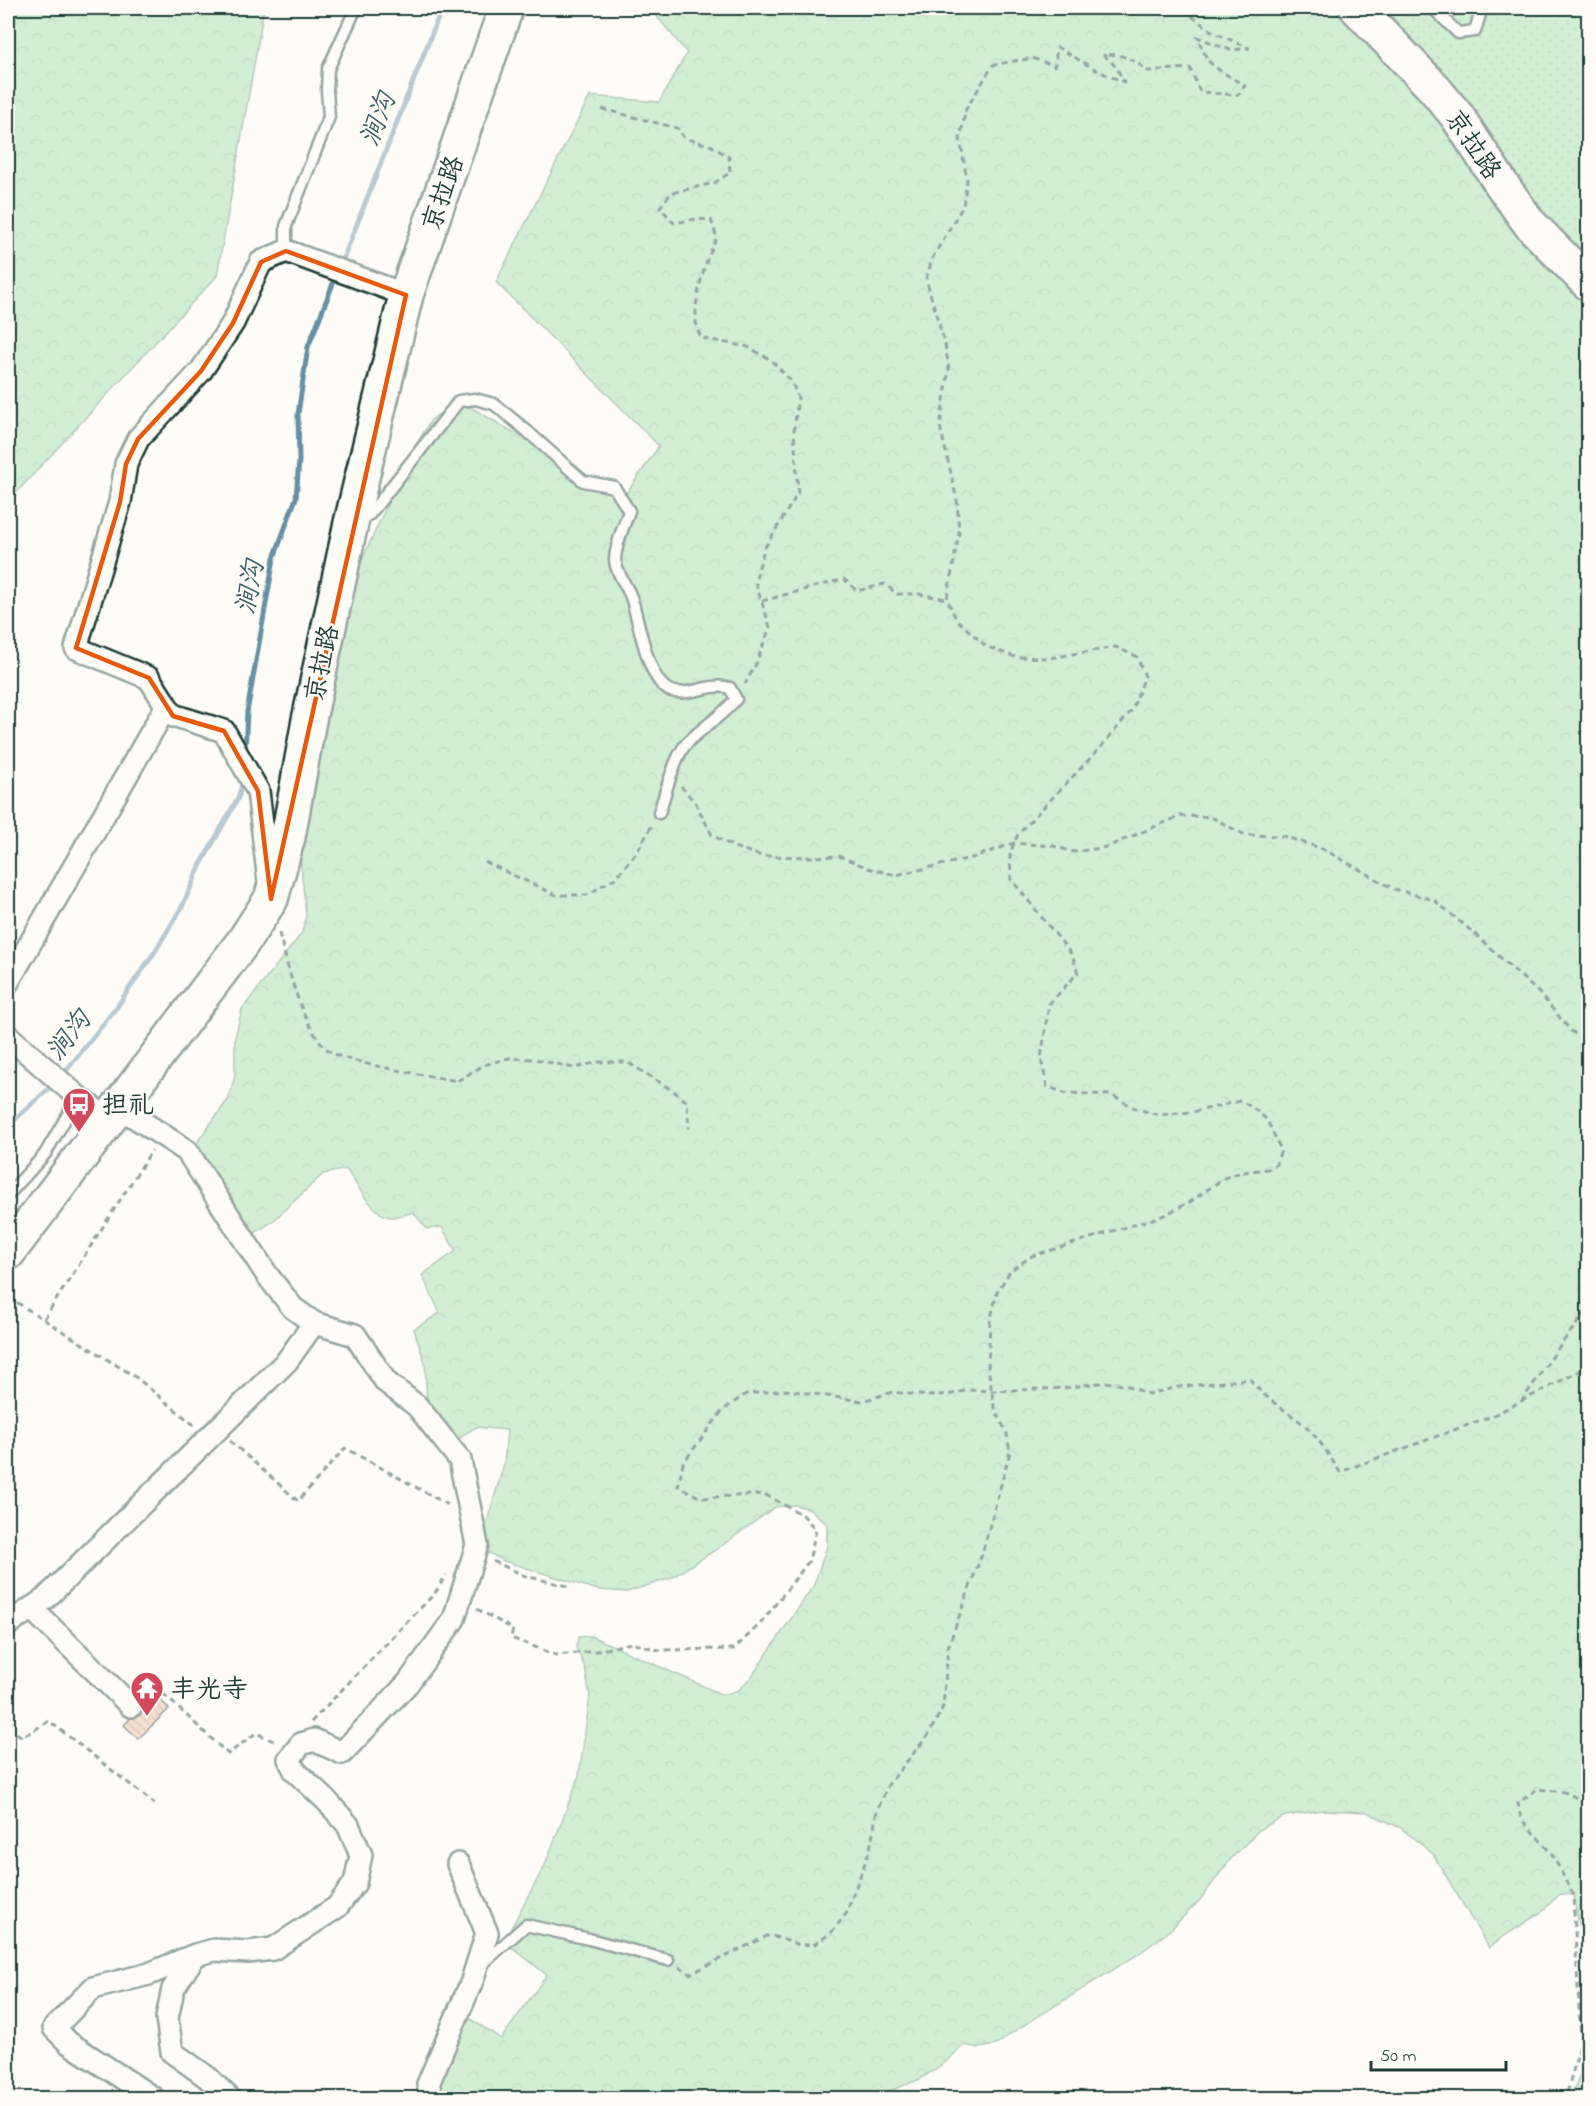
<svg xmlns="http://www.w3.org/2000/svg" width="1596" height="2106" viewBox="0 0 1596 2106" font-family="'Indie Flower','LXGW WenKai TC',sans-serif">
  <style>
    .forest { fill: url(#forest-crowns); stroke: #5e8e6e; stroke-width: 1.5 }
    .park { fill: url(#park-dots); stroke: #5e8e6e; stroke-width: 1.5 }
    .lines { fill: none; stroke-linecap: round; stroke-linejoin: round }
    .stream { stroke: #6590a5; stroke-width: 5 }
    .building { fill: url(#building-back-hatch); stroke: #1f3d34; stroke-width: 1.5 }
    .lane-casing { stroke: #1f3d34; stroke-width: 15 }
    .street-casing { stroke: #1f3d34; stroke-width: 26 }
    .highway-casing { stroke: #1f3d34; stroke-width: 38 }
    .path { stroke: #1f3d34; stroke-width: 3; stroke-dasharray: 6 4.5; stroke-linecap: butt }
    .lane { stroke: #fdfcf7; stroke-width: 10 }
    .street { stroke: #fdfcf7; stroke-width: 21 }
    .highway { stroke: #fdfcf7; stroke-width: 33 }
    .marked { fill: none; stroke: #e8590c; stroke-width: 4.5; stroke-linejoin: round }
    .labels { text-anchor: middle; stroke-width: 5; stroke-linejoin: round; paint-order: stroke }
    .street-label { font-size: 26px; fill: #1f3d34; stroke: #fdfcf7 }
    .poi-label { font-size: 26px; fill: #1f3d34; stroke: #fdfcf7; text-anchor: start }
    .water-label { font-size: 27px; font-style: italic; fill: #3c6063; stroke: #fdfcf7 }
  </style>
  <defs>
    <pattern id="forest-crowns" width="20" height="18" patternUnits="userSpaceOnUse" patternTransform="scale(1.5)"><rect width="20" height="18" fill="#9ddfa9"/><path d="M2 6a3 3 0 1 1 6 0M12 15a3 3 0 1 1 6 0" fill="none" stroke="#87c092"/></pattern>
    <pattern id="park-dots" width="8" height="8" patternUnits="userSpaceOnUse" patternTransform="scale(1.5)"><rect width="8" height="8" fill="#9ddfa9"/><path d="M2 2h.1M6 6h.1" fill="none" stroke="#87c092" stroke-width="1.8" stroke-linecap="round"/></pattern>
    <pattern id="building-back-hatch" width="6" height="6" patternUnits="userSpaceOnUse" patternTransform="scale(1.5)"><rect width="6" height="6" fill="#eabb9a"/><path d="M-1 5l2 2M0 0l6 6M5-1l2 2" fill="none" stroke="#bd997e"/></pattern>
  </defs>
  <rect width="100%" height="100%" fill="#fdfcf7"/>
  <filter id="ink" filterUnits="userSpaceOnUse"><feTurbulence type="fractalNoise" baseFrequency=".0167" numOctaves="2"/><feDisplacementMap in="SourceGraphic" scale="12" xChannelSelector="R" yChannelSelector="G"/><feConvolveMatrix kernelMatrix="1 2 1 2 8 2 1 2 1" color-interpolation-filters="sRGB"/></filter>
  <g filter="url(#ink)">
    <path class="forest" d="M8,8H264L217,276L15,494L8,534Z
      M650,8H1335L1385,50L1424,92L1515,227L1547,269L1588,301V1985L1583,1945L1573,1895L1560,1894L1540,1913L1501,1938L1489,1948L1433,1854L1401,1828L1367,1812L1322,1810L1285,1816L1260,1829L1229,1861L1199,1901L1167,1933L1137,1955L1016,2030L996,2045L979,2048L964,2045L941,2066L920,2079L872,2098H464L433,2092L466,2016L501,2039L547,1975L504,1941L545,1865L579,1776L590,1696L585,1668L576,1647L579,1637L591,1636L723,1695L739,1690L752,1676L814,1585L827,1546V1524L810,1509L795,1505L775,1507L720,1547L671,1578L627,1592L598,1590L504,1561L487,1552L482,1539L504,1464L507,1430L476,1427L463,1435L447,1453L427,1404L425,1363L414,1329L440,1313L422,1275L456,1251L442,1227L427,1229L413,1212C406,1214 397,1217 390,1217C374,1216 355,1182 346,1169L323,1174L272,1222L248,1237L194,1149L200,1138L228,1100L235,1076V1038L242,1009L302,933L306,916L299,846L302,798L361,562L411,453L431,420L452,404L472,408L624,497L659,446L496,282L590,96L659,102L687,53Z
      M1588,2025V2098H1569C1583,2077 1587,2051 1588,2025Z"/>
    <path class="park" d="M1384,8H1588V257L1530,203L1442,72Z"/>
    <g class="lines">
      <path class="stream" d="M340,267L442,8
        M245,752L247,712L274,558L296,498L299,460L298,414L308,347L336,276
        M62,1076L116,1008L154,953L182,907L200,866L238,798L244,778
        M8,1126L55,1083"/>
    </g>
    <path class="building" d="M156,1695L169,1709L138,1739L124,1725L131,1718L140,1715L143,1707Z"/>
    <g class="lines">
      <defs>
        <path id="lane" d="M1433,8L1458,33L1475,31L1482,8
          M286,251V226L329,117L327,90L328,69L356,8
          M357,520L370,514L459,401L475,399L494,404L527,431L583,481L614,487L629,511C624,526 616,543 615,559C615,571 627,586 631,597C639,619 647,683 671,691C689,697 710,682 730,688L736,699C722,716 703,727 687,743C675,755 665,795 659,813
          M8,1195L45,1154L78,1097
          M480,1966L526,1925L589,1939L668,1960"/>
        <path id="street" d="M173,716L149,678L76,648L120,502L126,464L138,439L201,371L233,323L261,262L286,251L406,295
          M8,982L163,712L224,731L258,791L269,882
          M8,1036L78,1097L109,1120
          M119,1107L187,1151L267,1275L293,1308L314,1323L355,1335L386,1382L417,1406L460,1460L477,1545L454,1619L408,1683L342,1753L314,1740L301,1744L289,1759L295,1771L326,1800L348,1825L361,1855L355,1883L337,1907L273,1949L248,1952L214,1950L195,1955L173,1989L167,2018L172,2052L207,2077L229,2098
          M31,1608L131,1706
          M8,1624L45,1599L287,1361L314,1323
          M153,2098L69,2043L54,2028L93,1988L149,1974L195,1955
          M432,2098L428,2084L472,1981L487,1933L458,1864"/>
        <path id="highway" d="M1357,8L1433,87L1457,116L1502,185L1530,224L1588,283
          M8,1253L243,942L271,899L288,837L309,720L351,523L406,295L506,8"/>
      </defs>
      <use href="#lane" class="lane-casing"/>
      <use href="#street" class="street-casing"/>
      <use href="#highway" class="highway-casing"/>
      <path class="path" d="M602,109L677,128L684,138L712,146L729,157L730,173L714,183L671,193L660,207L674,223L696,219L711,220L717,238C705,261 695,293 696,320C696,326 699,333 701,338L748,347L771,360L792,382L798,398L794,430L798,493L764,549L755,582L770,627L756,664L745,684
        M762,601L844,579L857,591L885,584L897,594H919L947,599
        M681,786L696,804L712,835L734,847L762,856L810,857L839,856L871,869L896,875L972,858L1014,843L1053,846L1074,852L1107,847L1180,816L1211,817L1245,835L1283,836L1323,849L1394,889L1434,900L1475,934L1540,994L1571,1031L1588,1042
        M485,862L556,895H587L615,878L637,852L652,825
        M279,933C288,967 301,1026 328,1050C342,1063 433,1076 457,1081L484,1065L509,1058L535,1059L574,1068L599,1062H627L675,1092L687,1102L689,1129
        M8,1297L137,1378L194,1425
        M44,1319L152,1150
        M1521,1402L1559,1347L1588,1309
        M230,1441L298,1501L345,1448L450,1506
        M493,1561L525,1576L572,1587
        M477,1609L513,1629L511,1638L556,1655L597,1651L631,1643L659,1650L734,1649L761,1623L809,1561L816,1530L803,1515L764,1494L701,1498L678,1486L683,1463L723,1410L746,1394L786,1390L862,1401L893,1392L928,1396L952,1394L968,1390L992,1391L1065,1388L1106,1382L1128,1386L1149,1394L1178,1387L1250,1379C1267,1401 1282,1407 1303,1424C1318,1436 1329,1456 1340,1472L1492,1416L1588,1367
        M147,1695L157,1688L228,1754L256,1733L278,1743
        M311,1722L435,1593L446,1575
        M8,1727L22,1737L49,1721L155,1804
        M679,1967L690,1974L769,1935L800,1945L815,1944L831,1933L846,1914L870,1849L877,1811L888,1785L929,1734L943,1707L948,1647L982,1554L1010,1452L1007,1434L994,1406L988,1367L990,1322L997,1292L1011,1270L1032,1256L1162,1216L1190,1202L1224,1178L1242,1172L1268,1169L1276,1164L1281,1150L1267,1120L1252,1107L1240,1101L1193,1112L1158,1115L1135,1108L1111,1095L1064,1093L1047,1086L1041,1059L1049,1004L1078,973L1072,955L1011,879L1010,853L1018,834L1100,748L1132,710L1145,676L1137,657L1116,647L1049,658L1015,657L987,647L956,619L947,599L959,533L957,500L940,426L949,369L945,344L926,279L933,257L963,206L967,180L960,139L966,109L993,65L1032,58L1055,66L1057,47L1098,71L1124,82L1116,67L1104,55C1122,52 1135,61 1148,71L1190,68L1200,92L1238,95L1245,86L1219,70L1208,61L1197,37L1230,50L1249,48L1213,32L1181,8
        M1558,2098L1567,2093L1581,2042L1573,1895L1551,1852L1521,1819L1518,1803L1537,1789L1564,1792L1588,1803"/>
      <use href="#lane" class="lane"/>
      <use href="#street" class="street"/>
      <use href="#highway" class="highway"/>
    </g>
  </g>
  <path d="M0 0H1596V2106H0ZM286,251L406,295L271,899L258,791L224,731L173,716L149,678L76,648L120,502L126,464L138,439L201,371L233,323L261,262Z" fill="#fdfcf7" fill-opacity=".55" fill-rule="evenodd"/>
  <path class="marked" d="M286,251L406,295L271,899L258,791L224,731L173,716L149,678L76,648L120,502L126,464L138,439L201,371L233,323L261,262Z"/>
  <defs>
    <symbol id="bus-pin" viewBox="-11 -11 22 30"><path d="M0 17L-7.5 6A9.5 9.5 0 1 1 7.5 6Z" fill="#d1495b" stroke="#fdfcf7"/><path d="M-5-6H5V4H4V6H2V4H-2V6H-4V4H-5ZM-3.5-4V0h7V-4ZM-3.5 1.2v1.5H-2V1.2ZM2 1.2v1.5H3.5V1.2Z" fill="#fff"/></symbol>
    <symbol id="temple-pin" viewBox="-11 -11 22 30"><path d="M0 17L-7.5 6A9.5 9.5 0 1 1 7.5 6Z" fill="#d1495b" stroke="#fdfcf7"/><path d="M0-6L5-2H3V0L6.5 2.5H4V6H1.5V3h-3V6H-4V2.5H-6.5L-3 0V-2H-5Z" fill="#fff"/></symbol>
  </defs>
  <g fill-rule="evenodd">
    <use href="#bus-pin" x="60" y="1085" width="38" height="52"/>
    <use href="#temple-pin" x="128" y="1669" width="38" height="52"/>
  </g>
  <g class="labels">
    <g class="street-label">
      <text transform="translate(1474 144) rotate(56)" y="9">京拉路</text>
      <text transform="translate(442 193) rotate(-71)" y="9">京拉路</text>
      <text transform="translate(321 663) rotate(-78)" y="9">京拉路</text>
    </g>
    <g class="poi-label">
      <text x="102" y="1113">担礼</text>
      <text x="170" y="1697">丰光寺</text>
    </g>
    <g class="water-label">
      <text transform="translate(377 119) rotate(-69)" y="9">涧沟</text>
      <text transform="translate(249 587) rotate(-79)" y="9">涧沟</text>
      <text transform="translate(68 1035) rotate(-52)" y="9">涧沟</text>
    </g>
  </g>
  <rect width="1596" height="2106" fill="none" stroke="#fdfcf7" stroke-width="30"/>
  <rect x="15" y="15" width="1566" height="2076" fill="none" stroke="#1f3d34" stroke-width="2" filter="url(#ink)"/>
  <path d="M1371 2061v9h135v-9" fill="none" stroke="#1f3d34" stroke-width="3"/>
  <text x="1380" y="2061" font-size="18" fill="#1f3d34" stroke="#fdfcf7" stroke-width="4.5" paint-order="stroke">50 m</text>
</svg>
